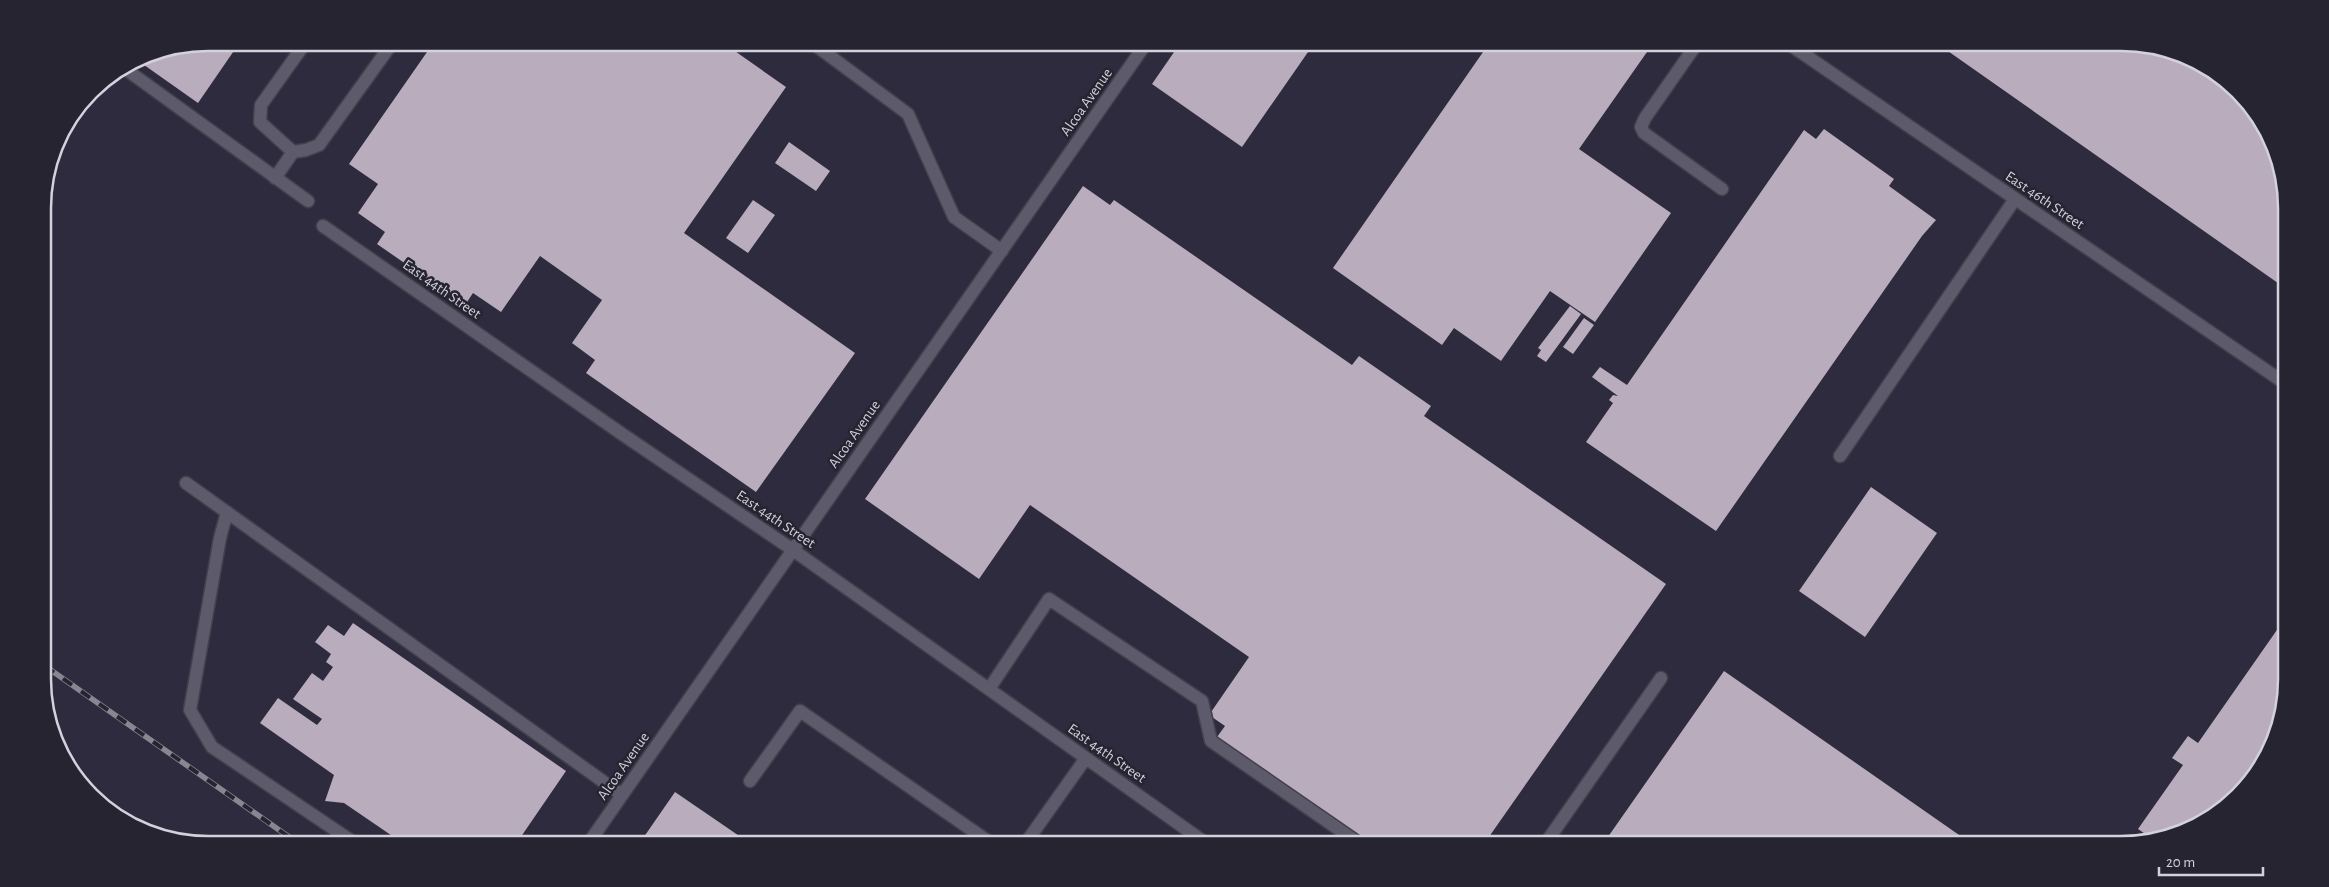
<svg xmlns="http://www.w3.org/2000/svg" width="2329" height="887" viewBox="0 0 2329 887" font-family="'Alegreya Sans',sans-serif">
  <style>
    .built { fill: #2f2b3f }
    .building { fill: #b9acbc }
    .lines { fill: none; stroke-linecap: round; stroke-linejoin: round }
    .minor-casing { stroke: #43404b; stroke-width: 15 }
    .minor { stroke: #5d5a6b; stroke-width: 12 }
    .rail-casing { stroke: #888691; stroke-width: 5.5 }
    .rail { stroke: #272432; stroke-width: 4; stroke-dasharray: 11; stroke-linecap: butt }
    .labels { text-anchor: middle; stroke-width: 5; stroke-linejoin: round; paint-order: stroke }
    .street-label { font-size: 15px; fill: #d3d1db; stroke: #272432 }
    .rim { fill: none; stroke: #d3d1db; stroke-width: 2.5 }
  </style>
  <rect width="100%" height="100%" fill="#272432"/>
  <path class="built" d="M208,42L2121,43L2270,135L2285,186L2286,679L2278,732L2252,779L2221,810L2174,836L2131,844H208L155,836L84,788L46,711L43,197L60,135L99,84L145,55Z"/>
  <path class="building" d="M208,42H240L198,103L137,60L145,55Z
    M434,42H722L786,87L684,233L855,353L756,492L586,373L595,360L572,343L602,300L540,256L501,312L473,293L465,305L377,244L385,232L358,213L378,184L349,164Z
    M1181,42H1315L1242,147L1152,84Z
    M1490,42H1654L1579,149L1671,213L1595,322L1550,291L1501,361L1454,328L1442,345L1333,268Z
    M1935,42H2121L2174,51L2246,99L2270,135L2285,186V288Z
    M1824,129L1894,179L1889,186L1936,220L1922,236L1716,531L1586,442L1613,403L1609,400L1613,395L1618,396L1592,377L1600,367L1627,385L1804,130L1816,139Z
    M789,142L830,171L816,191L775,163Z
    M1083,186L1110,205L1114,200L1352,365L1359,356L1431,406L1424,416L1666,584L1484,844H1372L1217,737L1225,726L1209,715L1249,657L1030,505L979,579L865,499Z
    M753,200L775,215L748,253L726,238Z
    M1570,306L1581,314L1546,362L1537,356L1541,350L1538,348Z
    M1584,318L1594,325L1573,354L1563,347Z
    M1871,487L1937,533L1865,637L1799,591Z
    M2286,617V679L2278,732L2252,779L2221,810L2174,836L2154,840L2138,829L2183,765L2172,758L2188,736L2198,743Z
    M353,623L566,771L516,844H404L344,803L325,801L334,775L260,723L278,698L317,725L322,719L293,699L312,673L323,681L333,667L326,662L331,654L315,642L328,625L344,636Z
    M1724,671L1972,844H1603Z
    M675,792L751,844H639Z"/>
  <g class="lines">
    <defs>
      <path id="minor" d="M306,42L261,105L260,122L293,152L306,150L319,145L393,42
        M811,42L908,114L954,217L1002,251
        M1698,42L1645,118L1641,127L1644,133L1722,189
        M1786,42L2286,384
        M124,68L308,201
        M275,178L293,152
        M323,226L622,434L793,550L1207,844
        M1840,456L2015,199
        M186,483L622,795
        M227,512L220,538L190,710L212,747L356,844
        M989,689L1049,599L1202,701L1211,741L1360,844
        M750,781L800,711L992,844
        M588,844L1147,42
        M1025,844L1086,758
        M1545,844L1661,678"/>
    </defs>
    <use href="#minor" class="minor-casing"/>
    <use href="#minor" class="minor"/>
    <defs>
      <path id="rail" d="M45,666L299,844"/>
    </defs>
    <use href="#rail" class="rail-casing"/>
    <use href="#rail" class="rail"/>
  </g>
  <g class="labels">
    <g class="street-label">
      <text transform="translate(1086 102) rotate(-55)" y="5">Alcoa Avenue</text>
      <text transform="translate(2045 200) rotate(34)" y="5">East 46th Street</text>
      <text transform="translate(442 289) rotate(35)" y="5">East 44th Street</text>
      <text transform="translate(854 434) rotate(-55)" y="5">Alcoa Avenue</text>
      <text transform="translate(776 519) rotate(34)" y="5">East 44th Street</text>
      <text transform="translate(1107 753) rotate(35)" y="5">East 44th Street</text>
      <text transform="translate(623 766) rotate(-55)" y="5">Alcoa Avenue</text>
    </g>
  </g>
  <path d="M0 0H2329V887H0ZM208 51H2121A157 157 0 0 1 2278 208V679A157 157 0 0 1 2121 836H208A157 157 0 0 1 51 679V208A157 157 0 0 1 208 51Z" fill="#272432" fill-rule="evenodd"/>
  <path class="rim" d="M208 51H2121A157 157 0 0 1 2278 208V679A157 157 0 0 1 2121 836H208A157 157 0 0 1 51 679V208A157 157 0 0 1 208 51Z"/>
  <path d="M2159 867v8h104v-8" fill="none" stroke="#d3d1db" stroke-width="2.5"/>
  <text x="2166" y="867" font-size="15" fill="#d3d1db" stroke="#272432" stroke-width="4" paint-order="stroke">20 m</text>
</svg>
